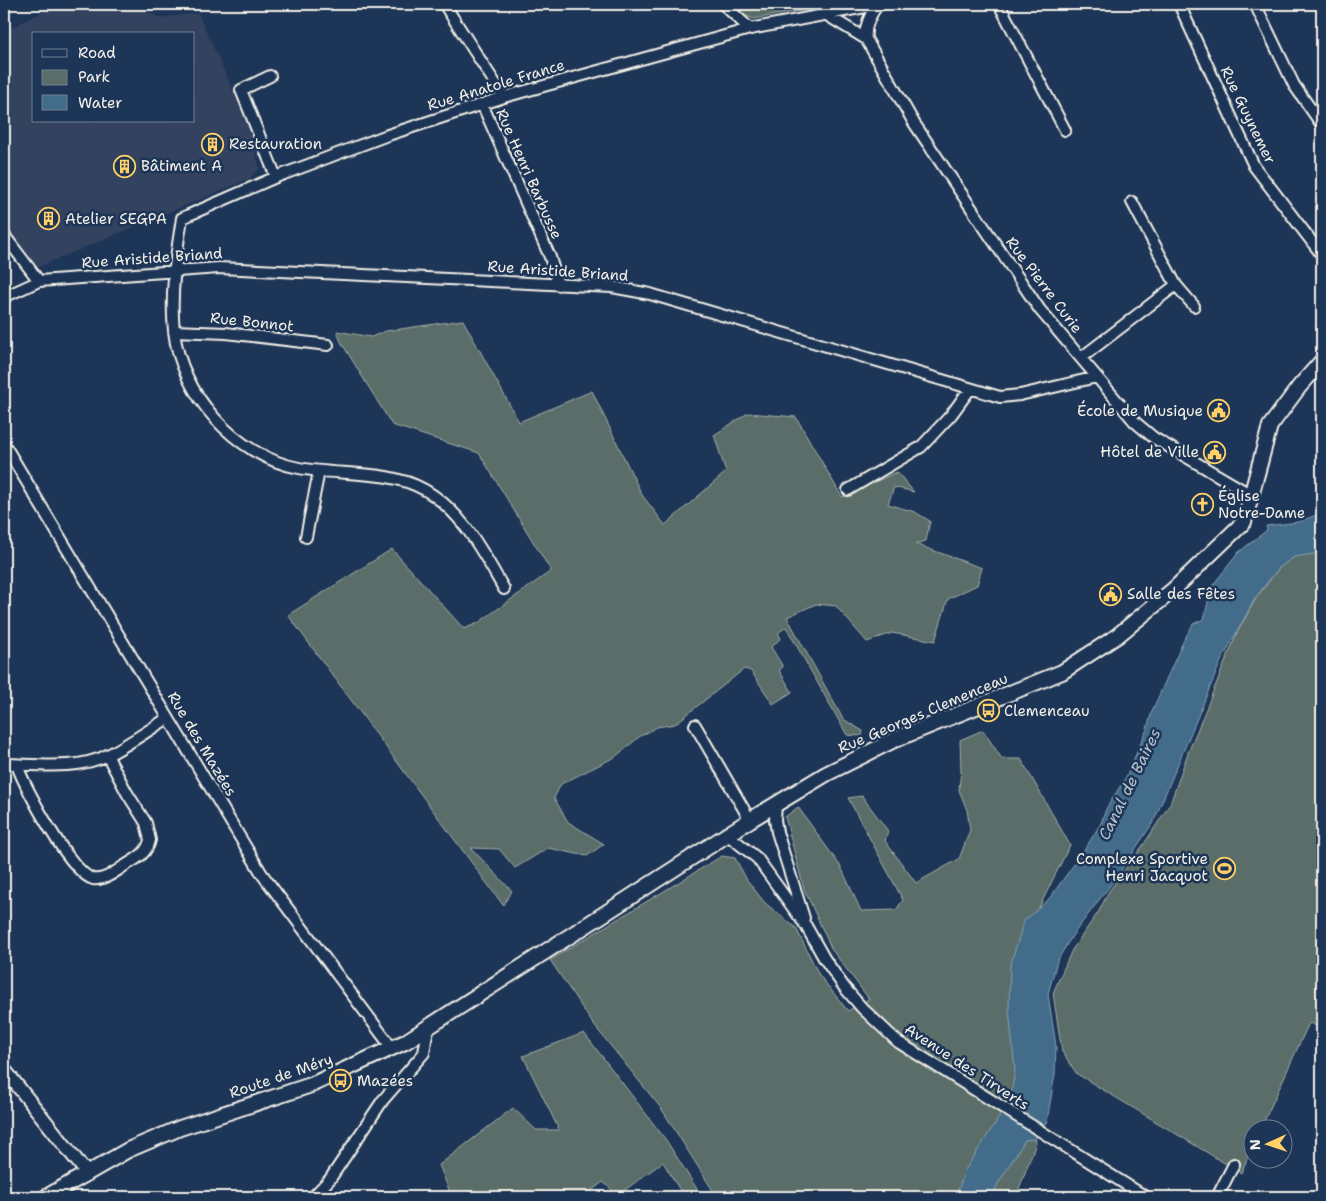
<svg xmlns="http://www.w3.org/2000/svg" width="1326" height="1201" viewBox="0 0 1326 1201" font-family="'Shantell Sans',sans-serif">
  <style>
    .built { fill: #33425e; fill-rule: evenodd }
    .green { fill: #5a6d68; stroke: #a7afa8 }
    .water { fill: #426c8a; stroke: #89a1b0 }
    .lines { fill: none; stroke-linecap: round; stroke-linejoin: round }
    .minor-casing { stroke: #f4f1e8; stroke-width: 14 }
    .tertiary-casing { stroke: #f4f1e8; stroke-width: 16 }
    .secondary-casing { stroke: #f4f1e8; stroke-width: 18 }
    .minor { stroke: #1d3557; stroke-width: 10 }
    .tertiary { stroke: #1d3557; stroke-width: 12 }
    .secondary { stroke: #1d3557; stroke-width: 14 }
    .labels { text-anchor: middle; stroke-width: 5; stroke-linejoin: round; paint-order: stroke }
    .street-label { font-size: 15px; fill: #f4f1e8; stroke: #1d3557 }
    .poi-label { font-size: 15px; fill: #f4f1e8; stroke: #1d3557; text-anchor: start }
    .water-label { font-size: 16px; font-style: italic; fill: #b6c2c7; stroke: #1d3557 }
  </style>
  <rect width="100%" height="100%" fill="#1d3557"/>
  <filter id="ink" filterUnits="userSpaceOnUse"><feTurbulence type="fractalNoise" baseFrequency=".02" numOctaves="2"/><feDisplacementMap in="SourceGraphic" scale="10" xChannelSelector="R" yChannelSelector="G"/><feConvolveMatrix kernelMatrix="1 2 1 2 8 2 1 2 1" color-interpolation-filters="sRGB"/></filter>
  <g filter="url(#ink)">
    <path class="built" d="M59,4H128L161,18L198,13L260,150L255,152L260,168L249,179L38,267L4,224V16L10,28ZM34,34H194V121H34Z"/>
    <path class="green" d="M734,4H840L754,19L746,16Z
      M463,320L519,422L592,391L642,495L665,525L726,472L714,435L748,413L796,417L842,497L897,472L914,492L894,487L888,504L915,512L930,521L926,541L915,544L982,568L977,585L948,599L935,641L892,633L867,642L836,606L816,604L787,617L843,719L863,731L862,736L847,735L786,627L778,633L781,638L771,647L783,667L779,670L792,692L773,704L751,671L744,669L675,724L657,727L639,737L615,757L561,784L554,798L568,822L604,844L587,856L548,848L515,868L499,849L471,848L512,891L503,905L288,615L392,549L464,629L478,623L551,571L479,453L392,425L341,342L337,331L371,337L386,331Z
      M1322,545V1028L1309,1023L1261,1128H1254L1253,1145L1241,1173L1077,1074L1062,1052L1053,993L1072,950L1099,911L1109,891L1144,844L1170,804L1188,753L1237,633L1255,600L1279,568L1298,554Z
      M983,730L1002,759H1021L1070,845L1016,954L1036,1143L1016,1197H717L661,1108L593,1024L550,960L722,856L735,858L747,880L765,903L796,928L819,975L848,1011L869,999L832,950L804,889L785,817L798,807L841,867L861,911L896,910L903,900L848,798L862,796L888,831L885,841L916,883L959,859L970,830L967,810L959,790L961,770L960,740Z
      M584,1033L666,1140L702,1197H684L663,1162L618,1195L603,1182L583,1197H452L439,1165L513,1108L536,1130H559L523,1056Z"/>
    <path class="water" d="M1322,513V547L1314,554L1294,557L1279,568L1257,595L1221,661L1154,821L1118,875L1072,936L1057,961L1048,994L1056,1046L1055,1074L1047,1121L1035,1139L1025,1140L996,1187L993,1197H956L965,1170L1007,1105L1012,1089L1015,1071L1009,1009L1010,966L1024,921L1049,899L1085,849L1101,823L1106,809L1126,777L1147,729L1152,711L1183,642L1193,624L1204,619L1209,598L1205,595L1239,552L1267,530L1266,526L1298,522Z"/>
    <g class="lines">
      <defs>
        <path id="minor" d="M444,4L504,97
          M723,4L750,29
          M878,4C870,15 864,26 866,39L914,123L1040,310L1135,422L1154,438L1253,496
          M999,4L1065,130
          M1179,4L1254,166L1322,255
          M1255,4L1294,85L1322,125
          M825,14L866,39
          M270,76L241,90L276,177
          M482,104L550,257L558,285
          M4,235L39,281
          M1176,285L1194,306
          M4,297L39,281L219,268L612,287L650,294L1000,397L1020,395L1097,377
          M174,331L226,333L328,345
          M1081,358L1176,285L1132,202
          M4,444L262,874L392,1048
          M848,490L921,447L951,415L970,389
          M306,537L319,471
          M504,589C483,553 463,512 425,490C388,469 340,476 299,468C235,456 181,394 174,331C170,293 176,256 182,218L276,177L385,136L504,97L750,29L881,4
          M695,725L750,820
          M17,765C24,786 71,874 93,879C104,881 115,872 124,866C136,859 147,854 150,840L146,823L127,793L107,755
          M4,766L8,764C41,765 77,770 108,755C129,744 149,730 168,718
          M776,805L775,820L777,832L804,918
          M728,835L757,858L806,926L824,958L844,987L862,1008L898,1042L1146,1197
          M313,1197L330,1179L383,1100L424,1053L427,1034L424,1030
          M1217,1197L1234,1164"/>
        <path id="tertiary" d="M4,1069L86,1172"/>
        <path id="secondary" d="M46,1197L128,1150L180,1128L311,1085L405,1042L750,820L826,774L892,741L1062,672L1117,636L1173,590L1244,522L1270,426L1299,387L1322,361"/>
      </defs>
      <use href="#minor" class="minor-casing"/>
      <use href="#tertiary" class="tertiary-casing"/>
      <use href="#secondary" class="secondary-casing"/>
      <use href="#minor" class="minor"/>
      <use href="#tertiary" class="tertiary"/>
      <use href="#secondary" class="secondary"/>
    </g>
  </g>
  <defs>
    <symbol id="building-ring" viewBox="-11 -11 22 22"><circle r="9.5" fill="#1d3557" stroke="#ffd166" stroke-width="1.5"/><path d="M-4-6H4V6H1V3H-1V6H-4ZM-2.5-4.3h1.7v1.8h-1.7ZM.8-4.3h1.7v1.8H.8ZM-2.5-1h1.7V.8h-1.7ZM.8-1h1.7V.8H.8Z" fill="#ffd166"/></symbol>
    <symbol id="civic-ring" viewBox="-11 -11 22 22"><circle r="9.5" fill="#1d3557" stroke="#ffd166" stroke-width="1.5"/><path d="M-.6-6.5H3V-4.5H.6V-3L4-1V1h2V6H-6V1h2V-1L-.6-3ZM-1.2 2.5V6h2.4V2.5Z" fill="#ffd166"/></symbol>
    <symbol id="church-ring" viewBox="-11 -11 22 22"><circle r="9.5" fill="#1d3557" stroke="#ffd166" stroke-width="1.5"/><path d="M-1.2-6h2.4v3.5h3.3v2.4h-3.3V6h-2.4V-.1h-3.3v-2.4h3.3Z" fill="#ffd166"/></symbol>
    <symbol id="bus-ring" viewBox="-11 -11 22 22"><circle r="9.5" fill="#1d3557" stroke="#ffd166" stroke-width="1.5"/><path d="M-5-6H5V4H4V6H2V4H-2V6H-4V4H-5ZM-3.5-4V0h7V-4ZM-3.5 1.2v1.5H-2V1.2ZM2 1.2v1.5H3.5V1.2Z" fill="#ffd166"/></symbol>
    <symbol id="stadium-ring" viewBox="-11 -11 22 22"><circle r="9.5" fill="#1d3557" stroke="#ffd166" stroke-width="1.5"/><path d="M0-5a6.5 5 0 1 0 0 10a6.5 5 0 1 0 0-10ZM-3.5-1.8h7v3.6h-7Z" fill="#ffd166"/></symbol>
  </defs>
  <g fill-rule="evenodd">
    <use href="#building-ring" x="200" y="132" width="25" height="25"/>
    <use href="#building-ring" x="112" y="154" width="25" height="25"/>
    <use href="#building-ring" x="36" y="206" width="25" height="25"/>
    <use href="#civic-ring" x="1206" y="398" width="25" height="25"/>
    <use href="#civic-ring" x="1202" y="440" width="25" height="25"/>
    <use href="#church-ring" x="1190" y="492" width="25" height="25"/>
    <use href="#civic-ring" x="1098" y="582" width="25" height="25"/>
    <use href="#bus-ring" x="976" y="698" width="25" height="25"/>
    <use href="#stadium-ring" x="1212" y="856" width="25" height="25"/>
    <use href="#bus-ring" x="328" y="1068" width="25" height="25"/>
  </g>
  <g class="labels">
    <g class="street-label">
      <text transform="translate(496 85) rotate(-17)" y="5">Rue Anatole France</text>
      <text transform="translate(1248 115) rotate(64)" y="5">Rue Guynemer</text>
      <text transform="translate(529 174) rotate(66)" y="5">Rue Henri Barbusse</text>
      <text transform="translate(152 258) rotate(-4)" y="5">Rue Aristide Briand</text>
      <text transform="translate(558 271) rotate(4)" y="5">Rue Aristide Briand</text>
      <text transform="translate(1044 285) rotate(53)" y="5">Rue Pierre Curie</text>
      <text transform="translate(252 322) rotate(6)" y="5">Rue Bonnot</text>
      <text transform="translate(923 713) rotate(-23)" y="5">Rue Georges Clemenceau</text>
      <text transform="translate(202 744) rotate(59)" y="5">Rue des Mazées</text>
      <text transform="translate(967 1067) rotate(33)" y="5">Avenue des Tirverts</text>
      <text transform="translate(281 1076) rotate(-19)" y="5">Route de Méry</text>
    </g>
    <g class="poi-label">
      <text x="229" y="149">Restauration</text>
      <text x="141" y="171">Bâtiment A</text>
      <text x="65" y="224">Atelier SEGPA</text>
      <text x="1203" y="416" text-anchor="end">École de Musique</text>
      <text x="1199" y="457" text-anchor="end">Hôtel de Ville</text>
      <text x="1218" y="501">Église<tspan x="1218" dy="17">Notre-Dame</tspan></text>
      <text x="1127" y="599">Salle des Fêtes</text>
      <text x="1004" y="716">Clemenceau</text>
      <text x="1208" y="864" text-anchor="end">Complexe Sportive<tspan x="1208" dy="17">Henri Jacquot</tspan></text>
      <text x="357" y="1086">Mazées</text>
    </g>
    <g class="water-label">
      <text transform="translate(1129 784) rotate(-64)" y="6">Canal de Baires</text>
    </g>
  </g>
  <rect width="1326" height="1201" fill="none" stroke="#1d3557" stroke-width="20"/>
  <rect x="10" y="10" width="1306" height="1181" fill="none" stroke="#f4f1e8" stroke-width="2" filter="url(#ink)"/>
  <rect x="32" y="32" width="162" height="90" fill="#1d3557" stroke="#738091"/>
  <rect x="42" y="49" width="25" height="8" fill="#1d3557" stroke="#738091"/>
  <text x="78" y="58" font-size="15" fill="#f4f1e8">Road</text>
  <rect x="42" y="70" width="25" height="15" fill="#5a6d68" stroke="#738091"/>
  <text x="78" y="82" font-size="15" fill="#f4f1e8">Park</text>
  <rect x="42" y="95" width="25" height="15" fill="#426c8a" stroke="#738091"/>
  <text x="78" y="108" font-size="15" fill="#f4f1e8">Water</text>
  <g transform="translate(1268 1144) rotate(267)"><circle r="24" fill="#1d3557" stroke="#738091"/>
  <path d="M0-4L9 19L0 12L-9 19Z" fill="#ffd166"/>
  <text y="-8" font-size="14" font-weight="bold" text-anchor="middle" fill="#f4f1e8">N</text>
  </g>
</svg>
